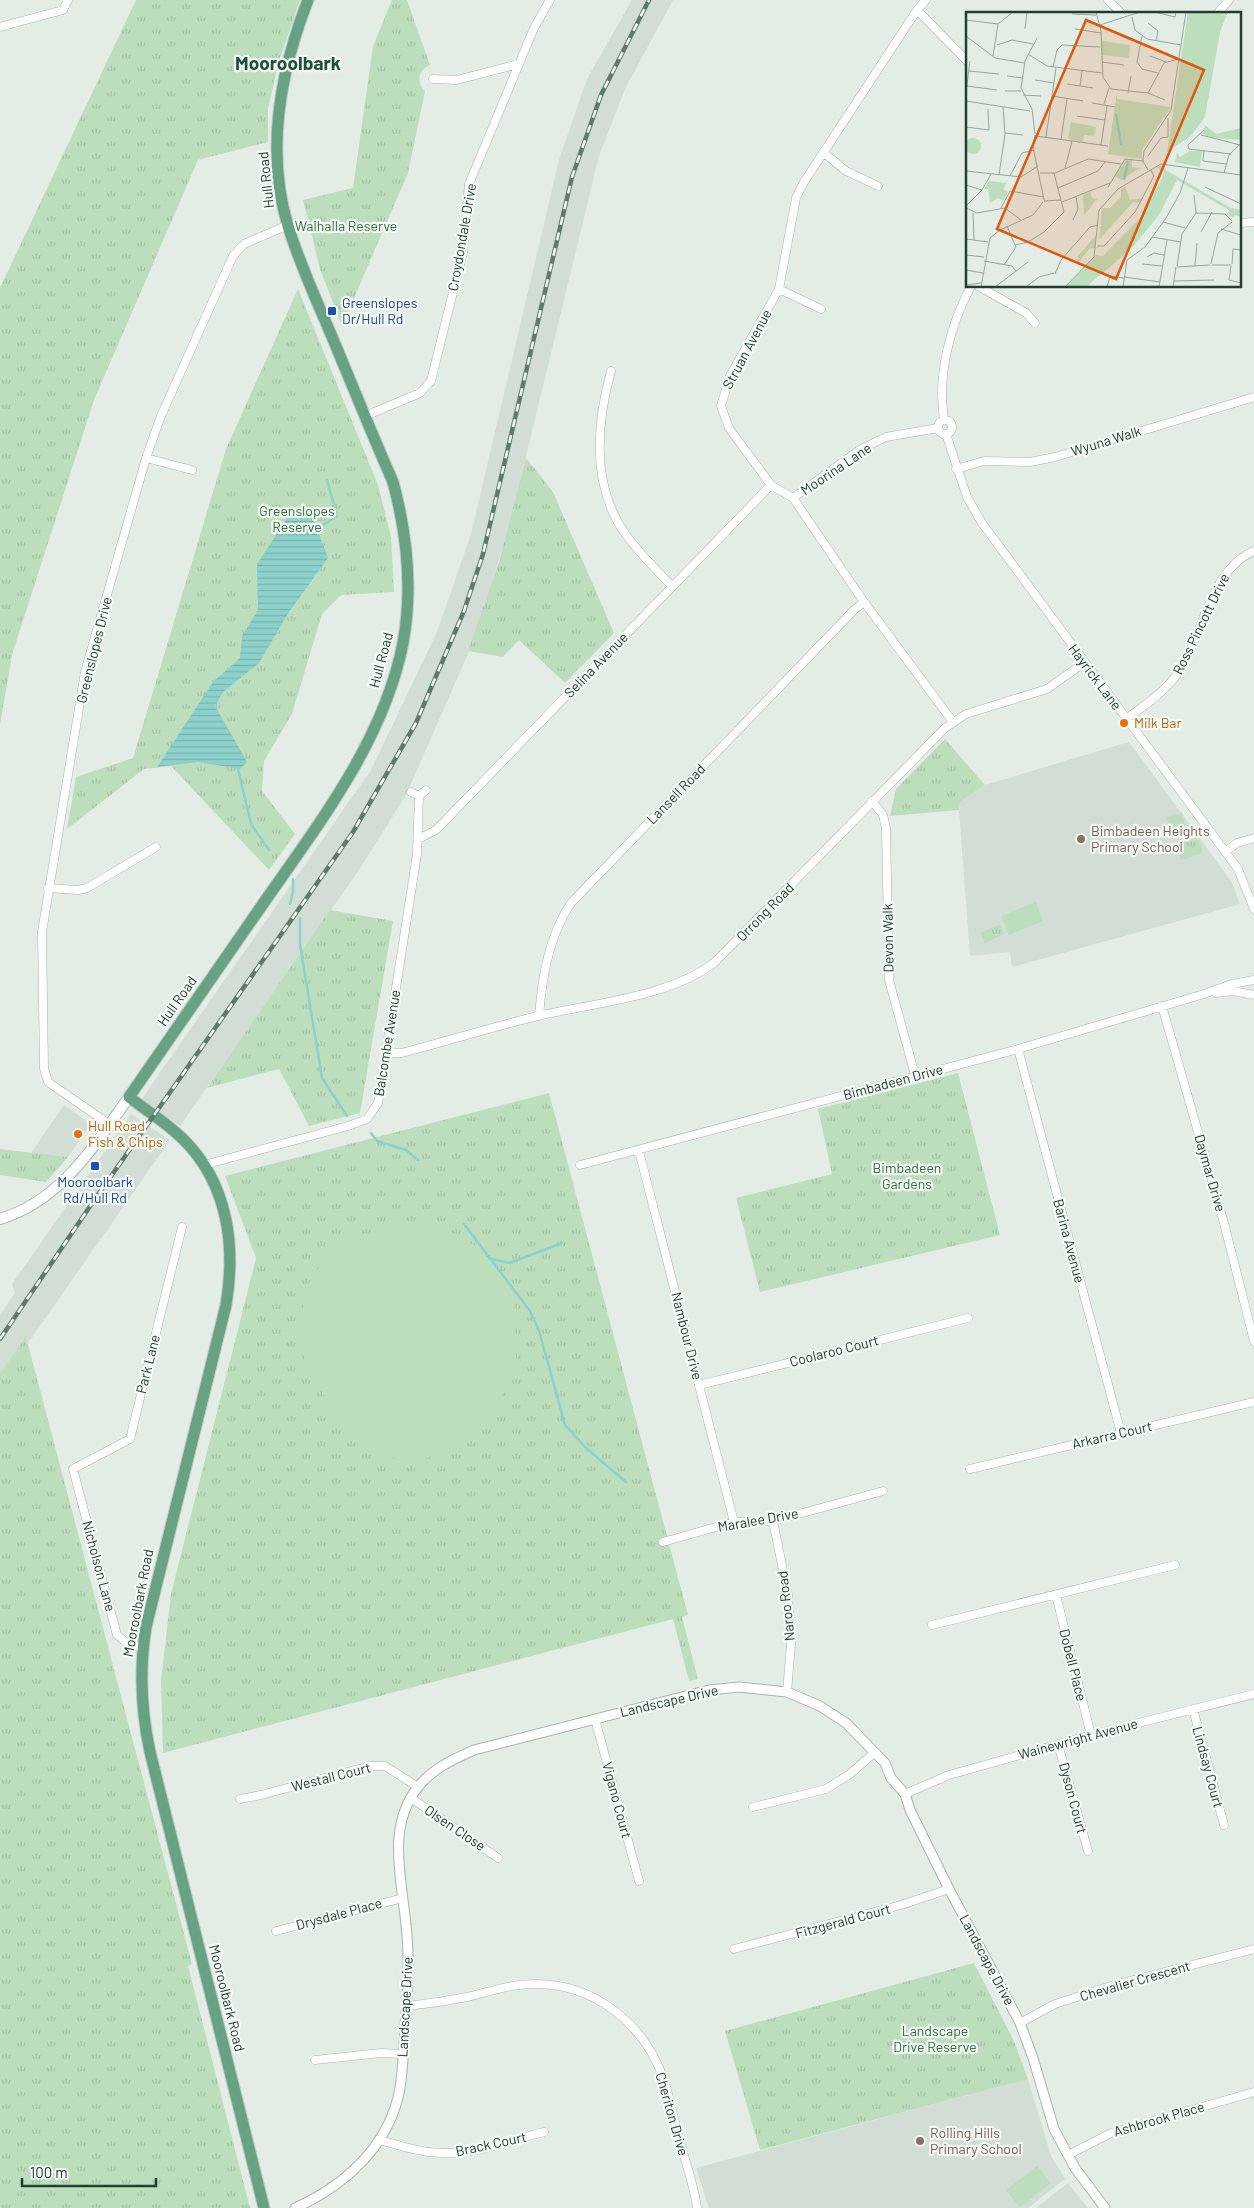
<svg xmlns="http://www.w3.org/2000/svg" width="1254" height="2208" viewBox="0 0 1254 2208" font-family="Barlow,sans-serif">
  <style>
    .built { fill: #d2ddd5 }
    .grass { fill: url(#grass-tufts) }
    .pitch { fill: #bddebd }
    .water { fill: url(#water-rules) }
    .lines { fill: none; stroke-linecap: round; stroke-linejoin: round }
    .stream { stroke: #8cd1cb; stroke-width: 2.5 }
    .minor-casing { stroke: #a6b5ac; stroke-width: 9 }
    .tertiary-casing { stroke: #a6b5ac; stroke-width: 11 }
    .secondary-casing { stroke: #a5bcae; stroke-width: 12 }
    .primary-casing { stroke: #c1c9c5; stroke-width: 13 }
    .minor { stroke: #fff; stroke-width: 8 }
    .tertiary { stroke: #fff; stroke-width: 9 }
    .secondary { stroke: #fff; stroke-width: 10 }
    .primary { stroke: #68a285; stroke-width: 11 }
    .rail-casing { stroke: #5e7a6b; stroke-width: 4.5 }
    .rail { stroke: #f4f9f5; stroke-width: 2.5; stroke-dasharray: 8; stroke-linecap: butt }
    .transit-dot { fill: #1a4fb4; stroke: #f4f9f5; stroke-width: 2 }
    .food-dot { fill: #e8710a; stroke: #f4f9f5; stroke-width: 2 }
    .education-dot { fill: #8d6e63; stroke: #f4f9f5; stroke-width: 2 }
    .labels { text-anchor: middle; stroke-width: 4.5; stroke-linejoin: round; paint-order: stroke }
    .street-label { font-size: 14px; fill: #233e30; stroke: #f4f9f5 }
    .park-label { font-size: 14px; fill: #2d7537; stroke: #f4f9f5 }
    .transit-label { font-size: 14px; fill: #164399; stroke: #f4f9f5; text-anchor: start }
    .food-label { font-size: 14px; fill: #c56008; stroke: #f4f9f5; text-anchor: start }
    .education-label { font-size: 14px; fill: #785e54; stroke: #f4f9f5; text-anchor: start }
    .district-label { font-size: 19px; font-weight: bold; fill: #1f5138; stroke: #f4f9f5 }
    .inset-river { fill: none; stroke: #8cd1cb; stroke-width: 2.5 }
    .inset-road { fill: none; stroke: #96a79d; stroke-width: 1 }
    .view { fill: #de580e; fill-opacity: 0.15; stroke: #de580e; stroke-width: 2.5 }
    .inset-edge { fill: none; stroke: #233e30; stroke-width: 2.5 }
  </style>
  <defs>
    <pattern id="grass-tufts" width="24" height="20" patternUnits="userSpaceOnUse" patternTransform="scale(1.25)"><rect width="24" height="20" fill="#bddebd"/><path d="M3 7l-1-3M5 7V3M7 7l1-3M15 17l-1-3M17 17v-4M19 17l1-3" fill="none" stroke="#a2c0a3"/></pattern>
    <pattern id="water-rules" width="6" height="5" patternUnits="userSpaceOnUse" patternTransform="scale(1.25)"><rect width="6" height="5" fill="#8cd1cb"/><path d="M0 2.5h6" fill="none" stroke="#78b4af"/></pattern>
  </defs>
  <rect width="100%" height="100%" fill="#e3ede6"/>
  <path class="built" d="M632,0H673L625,89L599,156L509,526L486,603L467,656L406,795L359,870L180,1126L141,1100L371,770L437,632L471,534L559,160L587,79Z
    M1129,742L1232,882L1240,904L1012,967L1010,952L970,956L959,810L960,802L985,785Z
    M64,1105L91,1124L68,1157L31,1153Z
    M131,1114L170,1140L28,1343L26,1338L0,1373V1314L15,1293L12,1284Z
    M1028,2079L1051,2156L1065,2179L1028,2208H709L696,2168Z
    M1068,2183L1088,2208H1036Z"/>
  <path class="grass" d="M136,0H300L278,64L268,109V142L198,160L94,400L12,655L0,725V288Z
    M392,0H407L430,65C418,70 416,82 425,91L408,173L342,326L320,269L303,200L353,188L373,46Z
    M298,289L378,485L391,537L394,592L341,595L322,614L292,714L264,761L262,791L295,834L269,870L171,766L144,769L67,829L76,777L133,758L226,449Z
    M526,458L553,492L614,633L565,683L519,640L503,657L468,651L499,562Z
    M945,739L985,785L960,802L959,810L890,816L896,789Z
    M1182,813L1187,832L1171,836L1167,817Z
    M1199,839L1203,853L1181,860L1177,845Z
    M330,910L393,921L360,1113L309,1126L279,1069L207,1088Z
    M1000,924L1004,934L985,943L980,933Z
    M958,1073L1000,1235L760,1292L736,1198L832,1174L818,1109Z
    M549,1093L688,1615L682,1617L698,1679L689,1681L673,1619L163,1753L161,1681L171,1594L256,1258L225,1176Z
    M0,1149L68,1157L46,1182L0,1175Z
    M26,1337L192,1964L188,1966L250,2208H0V1373Z
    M974,1963L1014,2041L1028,2079L760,2150L725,2031Z"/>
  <path class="pitch" d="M1036,902L1043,921L1009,935L1001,916Z
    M409,1227L437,1229L460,1235L485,1254L514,1302L515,1324L516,1362L499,1402L481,1430L458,1447L415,1462L388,1457L356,1439L338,1420L306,1362L299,1327L308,1285L324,1260L348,1239L380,1229Z
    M1037,2166L1051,2183L1020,2207L1006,2190Z"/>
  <path class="water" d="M293,509H310L328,558L289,612L259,663L223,692L215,706L247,762L240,769L198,762L157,767L213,682L240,658L242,636L258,610L257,564Z"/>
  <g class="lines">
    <path class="stream" d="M317,529L337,516L327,480
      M238,769L251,824L269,850
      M290,904L293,892V879
      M300,918V945L322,1078L347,1116
      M371,1133L377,1141L406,1150L418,1160
      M464,1224L530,1311L539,1331L565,1425L586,1448L626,1482
      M491,1259L510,1263L562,1243"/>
    <defs>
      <path id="minor" d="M926,0L917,10L804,182L796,198L779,289L730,376L721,406L729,428L771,485L793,498L864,602L953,722
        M1108,0L1122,14
        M917,10L968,62
        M1217,14L1229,0
        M0,27L63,10L68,0
        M433,79L457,80L518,64
        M823,152L846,171L878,186
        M1240,223L1254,222
        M978,286L1026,313L1035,323
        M779,289L821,309
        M611,371C596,425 591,486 626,535C640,554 656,570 672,586
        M365,416L420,393L431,381L463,252L469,184L534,28L550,0
        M944,419C937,375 950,326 971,286
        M938 427a7 7 0 1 1 14 0a7 7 0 1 1-14 0Z
        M946,434L967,497L982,523L1238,869L1254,909
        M146,458L192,470
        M956,469L984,461L1030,462L1055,457L1254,397
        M793,498L861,449L886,437L938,428
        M1126,719C1145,705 1165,692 1178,673C1203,636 1210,569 1254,551
        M411,792L419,796L426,790
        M872,801L883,815L886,828L889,980L915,1075
        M418,839L436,830L771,485
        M1225,852L1237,843L1254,838
        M48,888L78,890L87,888L156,847
        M1216,993L1233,991L1254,995
        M1162,1006L1224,1223L1254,1341
        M539,1016C542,977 549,936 571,903L854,610L864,602
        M1018,1049L1121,1433
        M387,1053H402C448,1041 495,1026 542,1015C596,1003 672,996 715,962L945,728L966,714L1047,689L1085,662
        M109,1124L48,1082L44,1068L42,932L85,672L146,458L161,416L233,256L244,244L288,225
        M639,1151L734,1522
        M204,1165L348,1126L367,1119L378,1103L417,854L419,796
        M580,1165L1018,1049L1204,994L1232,984L1254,980
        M699,1385L968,1318
        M970,1469L1254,1402
        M773,1521L788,1595L791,1644L787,1692
        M663,1542L734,1522L773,1521L883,1491
        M1056,1595L1091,1735
        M932,1625L1175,1565
        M143,1648L127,1643L117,1635L73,1469L130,1439L182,1227
        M1193,1709L1224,1825
        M595,1719L639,1881
        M1058,1744L1088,1851
        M905,1794L949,1775L1091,1735L1254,1694
        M411,1798L498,1858
        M240,1799L261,1795L370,1766H385L418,1787
        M753,1807L826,1789L850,1774L875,1752
        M276,1931L403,1898
        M734,1949L901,1905L949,1889
        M407,2006C427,2004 447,2001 467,1997C489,1992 510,1984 533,1984C594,1983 644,2023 664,2080C670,2099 674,2119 679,2138C685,2161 694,2184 697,2208
        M1020,2023L1055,2004L1114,1985L1254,1949
        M315,2060L381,2053L403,2054
        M380,2140C401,2146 422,2153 445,2153C477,2154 512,2140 544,2132
        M1068,2155L1111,2133L1254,2092"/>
      <path id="tertiary" d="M295,2208C346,2185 390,2145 400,2088C403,2068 404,2047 405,2027C408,1994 410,1959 406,1925C402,1880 386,1827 418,1787C433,1768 454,1759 474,1750L709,1690L739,1687L787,1692L820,1706L846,1723L885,1763L891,1778L905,1794L910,1810L949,1889L1020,2023L1033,2058L1054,2129L1075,2168L1105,2208"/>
      <path id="secondary" d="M0,1219C61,1201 94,1146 129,1097"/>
      <path id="primary" d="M264,2208L150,1752C141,1710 139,1670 146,1627L226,1305C236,1246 228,1184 184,1140C167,1123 147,1111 129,1097C174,1032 219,967 265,901C320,822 384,740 403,643C413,589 407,534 393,482C371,432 351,382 330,332C315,297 299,262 288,226C265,150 280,72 308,0"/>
    </defs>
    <use href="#minor" class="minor-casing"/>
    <use href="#tertiary" class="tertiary-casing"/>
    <use href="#secondary" class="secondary-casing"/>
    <use href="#primary" class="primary-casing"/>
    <use href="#minor" class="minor"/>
    <use href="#tertiary" class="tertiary"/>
    <use href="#secondary" class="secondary"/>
    <use href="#primary" class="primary"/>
    <defs>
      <path id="rail" d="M0,1339L95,1199L353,832L416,723L464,611L483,554L572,177L601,95L649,0"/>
    </defs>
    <use href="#rail" class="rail-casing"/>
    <use href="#rail" class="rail"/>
  </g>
  <g class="transit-dot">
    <rect x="327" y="306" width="10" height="10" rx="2.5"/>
    <rect x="90" y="1161" width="10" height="10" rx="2.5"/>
  </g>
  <g class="food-dot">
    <circle cx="1124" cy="723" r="5"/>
    <circle cx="78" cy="1134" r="5"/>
  </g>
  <g class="education-dot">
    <circle cx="1081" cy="839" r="5"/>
    <circle cx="920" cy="2141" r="5"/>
  </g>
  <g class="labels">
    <g class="street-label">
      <text transform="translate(266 180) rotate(-96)" y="5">Hull Road</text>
      <text transform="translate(462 237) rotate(-80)" y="5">Croydondale Drive</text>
      <text transform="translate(747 349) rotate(-62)" y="5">Struan Avenue</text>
      <text transform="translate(1106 441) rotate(-17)" y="5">Wyuna Walk</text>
      <text transform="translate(836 469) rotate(-34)" y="5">Moorina Lane</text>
      <text transform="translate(1201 624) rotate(-64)" y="5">Ross Pincott Drive</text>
      <text transform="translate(94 650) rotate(-76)" y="5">Greenslopes Drive</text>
      <text transform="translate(381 660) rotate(-75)" y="5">Hull Road</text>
      <text transform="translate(596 665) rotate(-46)" y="5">Selina Avenue</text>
      <text transform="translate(1095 677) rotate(53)" y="5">Hayrick Lane</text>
      <text transform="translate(676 794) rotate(-46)" y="5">Lansell Road</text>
      <text transform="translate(765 912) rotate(-46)" y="5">Orrong Road</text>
      <text transform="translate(888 938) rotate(-91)" y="5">Devon Walk</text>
      <text transform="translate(177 1001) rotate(-55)" y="5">Hull Road</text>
      <text transform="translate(387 1043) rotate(-81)" y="5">Balcombe Avenue</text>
      <text transform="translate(893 1082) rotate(-15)" y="5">Bimbadeen Drive</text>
      <text transform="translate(1210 1173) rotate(74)" y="5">Daymar Drive</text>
      <text transform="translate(1069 1241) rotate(75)" y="5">Barina Avenue</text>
      <text transform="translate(687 1336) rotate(76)" y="5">Nambour Drive</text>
      <text transform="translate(834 1351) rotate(-14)" y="5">Coolaroo Court</text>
      <text transform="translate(148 1364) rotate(-76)" y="5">Park Lane</text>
      <text transform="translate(1112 1435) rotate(-13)" y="5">Arkarra Court</text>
      <text transform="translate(758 1520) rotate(-10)" y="5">Maralee Drive</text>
      <text transform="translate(99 1566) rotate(75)" y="5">Nicholson Lane</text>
      <text transform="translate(138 1603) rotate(-79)" y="5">Mooroolbark Road</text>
      <text transform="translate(786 1606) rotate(-96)" y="5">Naroo Road</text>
      <text transform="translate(1073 1665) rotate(76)" y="5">Dobell Place</text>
      <text transform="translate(669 1701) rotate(-13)" y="5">Landscape Drive</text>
      <text transform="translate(1078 1739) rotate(-15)" y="5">Wainewright Avenue</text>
      <text transform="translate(1208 1767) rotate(75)" y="5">Lindsay Court</text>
      <text transform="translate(331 1777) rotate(-14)" y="5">Westall Court</text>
      <text transform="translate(1073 1798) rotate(75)" y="5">Dyson Court</text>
      <text transform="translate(617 1800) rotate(75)" y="5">Vigano Court</text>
      <text transform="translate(455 1828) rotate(34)" y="5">Olsen Close</text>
      <text transform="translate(339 1914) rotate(-15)" y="5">Drysdale Place</text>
      <text transform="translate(843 1921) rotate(-15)" y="5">Fitzgerald Court</text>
      <text transform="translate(987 1960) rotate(62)" y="5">Landscape Drive</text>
      <text transform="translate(1135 1981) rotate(-16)" y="5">Chevalier Crescent</text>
      <text transform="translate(227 1998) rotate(76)" y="5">Mooroolbark Road</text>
      <text transform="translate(405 2007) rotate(-87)" y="5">Landscape Drive</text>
      <text transform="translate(672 2114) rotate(74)" y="5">Cheriton Drive</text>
      <text transform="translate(1159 2119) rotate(-16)" y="5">Ashbrook Place</text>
      <text transform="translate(491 2144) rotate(-12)" y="5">Brack Court</text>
    </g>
    <g class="park-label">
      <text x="346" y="231">Walhalla Reserve</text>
      <text x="297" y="516">Greenslopes<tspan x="297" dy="16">Reserve</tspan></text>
      <text x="907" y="1173">Bimbadeen<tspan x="907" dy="16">Gardens</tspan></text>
      <text x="935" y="2036">Landscape<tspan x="935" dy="16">Drive Reserve</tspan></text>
    </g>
    <g class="transit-label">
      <text x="342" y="308">Greenslopes<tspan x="342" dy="16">Dr/Hull Rd</tspan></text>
      <text x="95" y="1187" text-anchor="middle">Mooroolbark<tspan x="95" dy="16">Rd/Hull Rd</tspan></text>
    </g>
    <g class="food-label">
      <text x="1134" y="728">Milk Bar</text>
      <text x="88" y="1131">Hull Road<tspan x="88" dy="16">Fish &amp; Chips</tspan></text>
    </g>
    <g class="education-label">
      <text x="1091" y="836">Bimbadeen Heights<tspan x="1091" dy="16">Primary School</tspan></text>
      <text x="930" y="2138">Rolling Hills<tspan x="930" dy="16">Primary School</tspan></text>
    </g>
    <g class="district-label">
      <text x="288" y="70">Mooroolbark</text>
    </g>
  </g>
  <g transform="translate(966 12)">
    <rect width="275" height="275" fill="#e3ede6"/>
    <path d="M222,0H262L254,20L239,105L225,124L201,140ZM136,29L164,33L163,46L136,43ZM151,80V87L205,95L176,138V147L142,142ZM105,110L130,115L128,124L118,123L117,130L102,127ZM239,113L250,122L275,116V128L245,126L237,122ZM224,139H236L234,155L209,150L211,141L214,145ZM160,148H166V155L174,156L155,168L149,164ZM193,154L265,196L275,198V205L270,203L266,205L261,202L263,198L211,168L193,203L165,237L120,275H100L130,243L137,244L175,205L196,166L198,160L190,155ZM23,169L41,171L37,177L42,180L37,189L32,186L24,191L22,177H18ZM159,174L164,188L177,186L174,191L167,190L133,228L136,196H144L155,185V177ZM124,180L126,186L131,187L118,203L117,183ZM130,223L129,236H124L111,252L112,244Z" fill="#bddebd"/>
    <path d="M233,139L231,152L214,146L224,140Z" fill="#bddebd"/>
    <path d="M153 124a12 12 0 1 1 24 0a12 12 0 1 1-24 0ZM-1 134a8 8 0 1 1 16 0a8 8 0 1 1-16 0ZM37,171L30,187L25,188L24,172Z" fill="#bddebd"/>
    <path class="inset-river" d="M150,102L155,133M158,168L162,149"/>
    <path class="inset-road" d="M130,0L135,19L137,65L145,77L182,81L198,51L212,47M189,0L209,5L210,0M106,2L130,3M166,5L169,18L181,27L215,33M0,8L32,12L47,0M182,11L192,19L190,29M134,13L174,0M59,17L61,0M109,17L135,21M0,24L29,46L59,51M176,24L171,50L176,57L192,61M31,33L46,28L67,32M62,42L81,54L136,61M27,44L32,12M184,44L200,50M136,50L158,53M87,55L91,38L96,33L134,35M3,59L33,62M41,64L57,66M69,68L88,71M101,72L127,76M1,74L31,78M114,74L116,59M39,79H55M0,80L4,49M162,81L165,64M182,81L199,88M57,83L75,84M86,84L117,89M0,89L64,99M126,91L149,95M138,92L143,76M66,97L55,76L59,49L71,26M66,97L69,122M111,104L139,108M0,115L23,118L22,97M238,118L222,133L223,137L265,142M39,121L57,123M69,123L67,135L78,188M235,123L274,133M70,124L142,134M80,125L90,56M95,127L101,87M135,133L141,94M238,138L237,149L260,152M182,144L195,126L202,125V106M99,156L106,129M182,158L177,149L178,139L205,98L220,0M0,159L55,165L72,154M74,161H89L122,147L155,152M258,161L263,143L275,131M33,163L39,122L37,95M44,164L56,141L68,138M0,173L16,178M142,175L159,147L177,149M239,175L275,192M92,176L132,159L139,150M228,183L230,201M78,189L95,188M96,190L144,171M0,194L16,178L25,162M0,196L11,201L39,196L55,208M35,196L44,179L78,185M7,201L8,228M107,208L112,197L110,185M197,210L219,216M255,217L275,223M235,220L246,200M186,225L215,230M0,227L22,230M49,233L62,230L78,220L98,200L88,161M131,234H138L169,200L188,164L185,158M0,243L18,245M181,245L188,241L198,243M18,249L46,254L50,259M176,252L196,254M245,252L252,221L266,210M266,252L267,237L275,238M38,253L50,235L41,214M246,253H265M211,254L216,222L230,201L259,202L266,209M229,254L231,231M265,254L263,268L275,271M211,255L244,253M0,258L17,261M89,262L95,248L124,215L132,213M158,265L194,270M208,269L248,268M0,273L15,271M15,275L24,226L34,218L67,203L77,190M29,275L62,250M60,275L73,265L88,261M99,275L128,245L133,198L152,177L195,152L275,163M141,275L144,264L158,266M157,275L161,248L179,235L200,206L214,181L222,156M193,275L201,228M207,275L210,255"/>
    <path class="view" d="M120,8L238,58L150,267L31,217Z"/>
    <rect width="275" height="275" class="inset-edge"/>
  </g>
  <path d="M22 2178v8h134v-8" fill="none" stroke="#233e30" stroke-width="2.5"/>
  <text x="30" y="2178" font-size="15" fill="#233e30" stroke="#f4f9f5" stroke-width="4" paint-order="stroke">100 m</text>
</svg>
